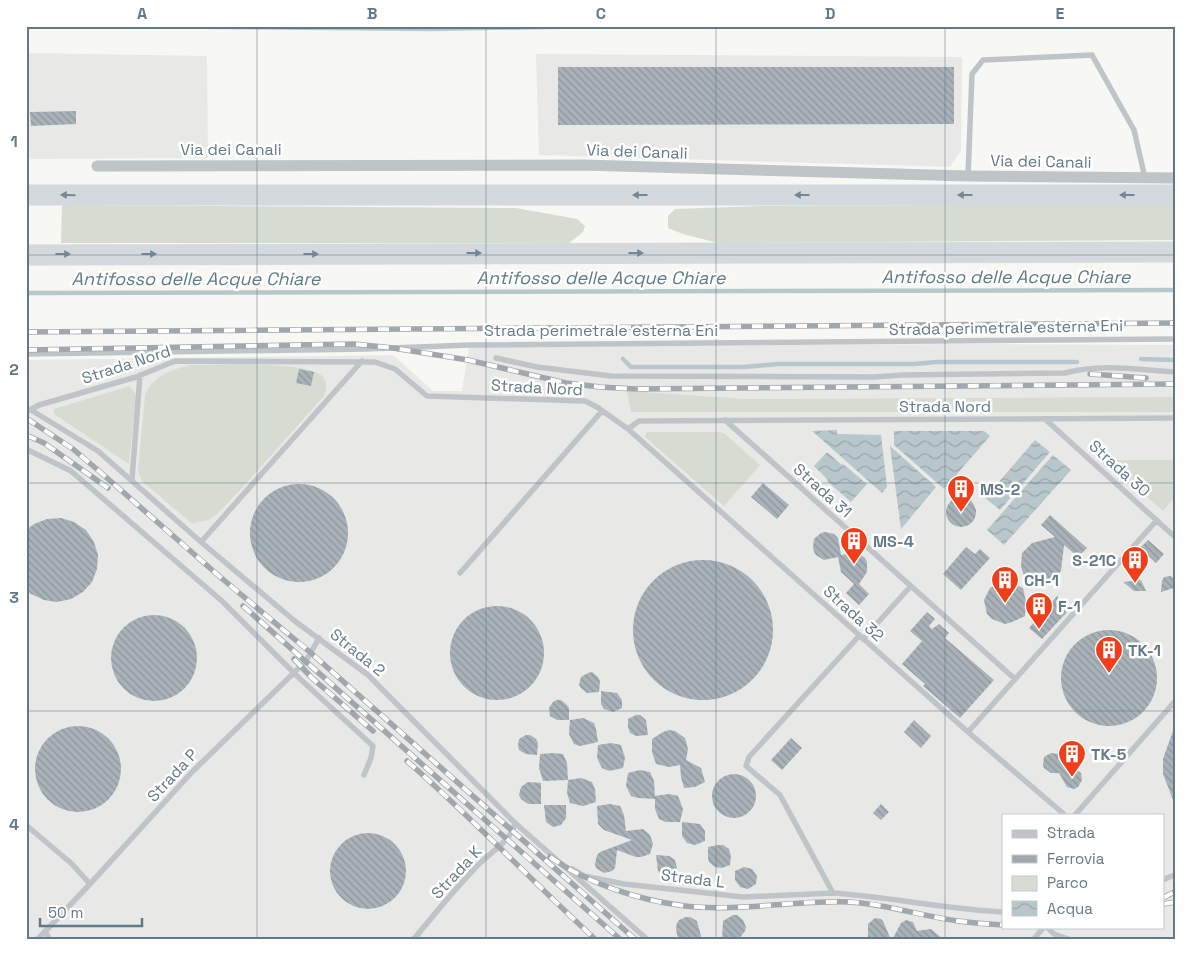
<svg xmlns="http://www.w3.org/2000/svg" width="1202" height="966" viewBox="0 0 1202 966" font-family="'Space Grotesk',sans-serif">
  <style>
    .built { fill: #e8e9e7; fill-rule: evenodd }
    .green { fill: #d7dcd2 }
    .water { fill: url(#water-waves) }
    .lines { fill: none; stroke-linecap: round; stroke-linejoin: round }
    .stream { stroke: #b8c7cb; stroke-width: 4.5 }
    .building { fill: url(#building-back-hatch) }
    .lane { stroke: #bfc4c8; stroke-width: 5.5 }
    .street { stroke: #bfc4c8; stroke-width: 11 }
    .highway { stroke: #d4d9dd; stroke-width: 21 }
    .rail-casing { stroke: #a0a8ae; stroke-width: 5.5 }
    .rail { stroke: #fff; stroke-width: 4; stroke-dasharray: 11; stroke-linecap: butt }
    .oneway { fill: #748794 }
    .grid { fill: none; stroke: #637987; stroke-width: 1; stroke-opacity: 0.55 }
    .labels { text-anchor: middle; stroke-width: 5; stroke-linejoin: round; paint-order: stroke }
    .street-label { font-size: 16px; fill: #637987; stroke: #fff }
    .poi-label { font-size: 16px; font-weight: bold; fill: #637987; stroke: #fff; text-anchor: start }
    .water-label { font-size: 18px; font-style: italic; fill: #5f7b83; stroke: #fff }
    .neatline { fill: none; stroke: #637987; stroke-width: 2 }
    .grid-label { font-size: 16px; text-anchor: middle; font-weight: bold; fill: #637987 }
  </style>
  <defs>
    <pattern id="water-waves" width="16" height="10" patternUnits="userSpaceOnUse" patternTransform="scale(1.25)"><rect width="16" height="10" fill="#b8c7cb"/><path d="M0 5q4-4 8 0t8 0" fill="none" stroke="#99a6aa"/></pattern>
    <pattern id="building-back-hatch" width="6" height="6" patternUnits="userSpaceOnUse" patternTransform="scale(1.25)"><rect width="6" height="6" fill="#a8b2b8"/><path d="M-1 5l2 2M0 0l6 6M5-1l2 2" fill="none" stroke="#8c969b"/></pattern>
  </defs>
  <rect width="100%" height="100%" fill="#f7f7f3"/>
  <path class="built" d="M26,53L207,56L208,158L30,159L26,135Z
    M536,54L962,57L961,150L950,167L539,155Z
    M970,344L1176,345V940H26V360L393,355L433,391H462L469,347ZM1003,815H1163V927H1003Z"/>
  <path class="green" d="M1176,204V240L718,243L683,234L668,228V216L675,209L760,206Z
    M62,205L516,208L577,219L585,226L583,232L569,243H61Z
    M191,365C215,365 306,361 321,375C328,381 327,389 324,396L244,486L217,514L209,520L193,523L190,522L142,481L138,470L145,396C151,376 173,369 191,365Z
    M130,386L136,395L129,464L54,414V409Z
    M627,391L746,399L1176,397V412H631Z
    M647,432H719L724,433L760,465L724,506L646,438L645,436Z
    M1105,460H1176V496L1163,511Z"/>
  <path class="water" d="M837,430V434L881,435L887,487L882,493L812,431Z
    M894,431H984L990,436L944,489L894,445Z
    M1035,440L1050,452L1000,510L985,498Z
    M890,446L936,487L901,529Z
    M827,452L842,465L843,464L867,484L851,502L827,481L828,480L814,466Z
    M1053,455L1071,470L1004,545L987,530Z"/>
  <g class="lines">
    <path class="stream" d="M125,26L431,29L599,26
      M26,293L1176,290
      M623,359L631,367H744L778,364H914L937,362H1077
      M1141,359L1176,360"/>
  </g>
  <path class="building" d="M558,67H954V124L558,125Z
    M76,111V124L31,126L30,112Z
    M299,369L314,372L311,386L296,383Z
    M763,483L789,505L777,519L751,497Z
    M250 533a49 49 0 1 1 98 0a49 49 0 1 1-98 0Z
    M946 512a15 15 0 1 1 30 0a15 15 0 1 1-30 0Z
    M1050,515L1087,548L1078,557L1064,545L1061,571L1054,579L1041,583L1026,581L1021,567L1022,553L1032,543L1055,537L1041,525Z
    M61,518L74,522L86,530L94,542L98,555L97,569L92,582L83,592L71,599L57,602L44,600L31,594L26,589V530L34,524L47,519Z
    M825,532L834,534L838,538L841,555L857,553L865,558L867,562V572L859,584L869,594L859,605L846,593L854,584L841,572L838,557L824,560L816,555L814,552L813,547L814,539L821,533Z
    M1148,540L1164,554L1156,563L1140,548Z
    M966,547L975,554L980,549L990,558L961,590L943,574Z
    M633 630a70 70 0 1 1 140 0a70 70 0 1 1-140 0Z
    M1171,576L1175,581L1174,588L1161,592L1162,581L1164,577Z
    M1141,580L1146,591H1134L1123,582Z
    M1003,582H1010L1023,588L1026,602L1025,616L1012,622L1005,624L992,619L987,614L984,600L990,588Z
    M1058,595V603L1067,612L1042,639L1029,628Z
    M450 653a47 47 0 1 1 94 0a47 47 0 1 1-94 0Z
    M927,612L935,619L929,626L932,629L939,624L949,633L945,638L994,680L960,718L923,686L925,684L902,664L922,641L910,631Z
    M111 658a43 43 0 1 1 86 0a43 43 0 1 1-86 0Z
    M1061 678a48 48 0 1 1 96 0a48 48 0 1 1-96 0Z
    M592,672L598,677L600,681L599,692L587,693L581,688L579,685L581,677L588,673Z
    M601,691L617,693L622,700V708L613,712L604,709L601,704Z
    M557,700H561L567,705L569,708V720H557L550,716L549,708L553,702Z
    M636,715H640L646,720L648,735L636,736L630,733L628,727V719Z
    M583,718L594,723L596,729L598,742L580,746L574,744L569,734L570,720Z
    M914,720L931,736L921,748L904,732Z
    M35 769a43 43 0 1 1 86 0a43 43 0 1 1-86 0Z
    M1174,728H1176L1175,805L1163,774V759Z
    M669,730L675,731L685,738L688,749L686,760L701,768L705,782L695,787L684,788L681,777L680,765L669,767L656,764L652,752V739L663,732Z
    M526,735H530L536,739L538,743L537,755L526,754L519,750L518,746L519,739Z
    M791,738L802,748L782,770L771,760Z
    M611,743L621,745L625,758L623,768L609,771L602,768L597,758L598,745Z
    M553,753L563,754L567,763L568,780L581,778L592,782L595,789L596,802L583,806L570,803L567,793L568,780L543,781L539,768L540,754Z
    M1051,753L1058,754L1061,757L1066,769L1074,768L1081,773L1082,780L1078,787L1074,789L1067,787L1059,773H1051L1044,768L1043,765L1044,757Z
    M640,770L650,772L654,781L655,798V796L669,794L678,796L683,809L680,822H666L659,819L655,809V799L638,798L631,796L626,786L628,773Z
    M712 796a22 22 0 1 1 44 0a22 22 0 1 1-44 0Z
    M528,782L541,783V804H528L521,799L519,795L521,787Z
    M610,804L620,806L624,815L626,831L643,829L650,835L653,844L650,854L641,857H636L617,850L615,868L612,871L604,873L596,868L595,864L597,855L600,852L632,840L604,830L598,824L597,806Z
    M881,804L889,812L881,820L873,813Z
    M544,805H566V818L561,825L553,827L546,822Z
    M682,822L700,824L705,831V841L695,845L687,843L682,836Z
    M330 871a38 38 0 1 1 76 0a38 38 0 1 1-76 0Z
    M719,845H723L729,849L731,856L730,865L722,868L715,867L709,862L708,858V847Z
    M656,855L669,856L675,860L677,868L672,874L664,876L658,871Z
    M744,867L752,869L757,876L756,884L748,889L740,887L735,880V871Z
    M733,915H737L743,920L746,927L745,931L738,940H722L723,921Z
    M686,917H690L697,921L702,940H680L677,935L676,927L677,923L679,920Z
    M875,918L881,919L883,921L891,940H868V924Z
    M906,920L913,922L917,931L931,929L944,940H892L901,923Z"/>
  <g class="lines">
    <path class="lane" d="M968,176L972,74L983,60L1092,55L1134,130L1145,178
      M26,354L366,349L470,345L1176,339
      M496,358L537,367L611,376L874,377L903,375L1065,373C1103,363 1137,370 1176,372
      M31,410L98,451L201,542L296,622L368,675L515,823L648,940
      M26,412L39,405L136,377L175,361L375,362L395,369L427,396L585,401L597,407L628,429L639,421L1176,418
      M1045,419L1176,538
      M725,420L1015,679
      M628,429L968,732L1065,815
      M26,449L71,471L222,601L299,678L373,746L371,758L364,775
      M132,479L140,375
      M201,542L362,361
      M460,573L602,411
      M859,636L749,757L746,766L780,795L833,893C890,897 946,909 1003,912
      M863,639L910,587
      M968,732L1157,520
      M1075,815L1176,700
      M26,825L72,864L90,884
      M572,869L584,876L624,884L743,897L833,893
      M1163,880L1176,874
      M1047,927L1054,934L1071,940
      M45,931L50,940
      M37,940L90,884L192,772L306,661L319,638
      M413,940C435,914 456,887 480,863C493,850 510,842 515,823
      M1033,940L1044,927"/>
    <path class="street" d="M97,166L582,165L968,176L1176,178"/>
    <path class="highway" d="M26,195H1176
      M26,255L1176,252"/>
    <defs>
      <path id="rail" d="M26,332L1176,323
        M26,350L354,344L393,348L468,360L566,383L600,387L636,389L1176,384
        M1090,374L1146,378
        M26,418L73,449L99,471L219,576L311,653L636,940
        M26,435L44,443L108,488
        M243,606L621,940
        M294,659L311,677L373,731
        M407,761C472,818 532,881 596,940
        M550,857C589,884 638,900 685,906C738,912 795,900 849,902C886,904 921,916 958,921C973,923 988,924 1003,925
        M1163,898L1176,891
        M1163,904L1176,902"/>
    </defs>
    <use href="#rail" class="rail-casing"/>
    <use href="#rail" class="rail"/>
  </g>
  <defs><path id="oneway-solid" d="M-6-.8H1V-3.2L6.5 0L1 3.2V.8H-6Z" transform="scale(1.25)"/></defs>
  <g class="oneway">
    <use href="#oneway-solid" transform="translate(68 195) rotate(-179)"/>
    <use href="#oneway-solid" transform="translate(640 195) rotate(180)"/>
    <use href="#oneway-solid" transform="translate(802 195) rotate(180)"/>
    <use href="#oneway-solid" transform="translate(965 195) rotate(180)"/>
    <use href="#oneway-solid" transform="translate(1127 195) rotate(180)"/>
    <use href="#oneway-solid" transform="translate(474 253)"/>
    <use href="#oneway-solid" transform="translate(636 253)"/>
    <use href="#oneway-solid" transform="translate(63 254)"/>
    <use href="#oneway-solid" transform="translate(149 254)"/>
    <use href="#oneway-solid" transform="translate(311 254)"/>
  </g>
  <path class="grid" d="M257,26V940M486,26V940M716,26V940M945,26V940M26,255H1176M26,483H1176M26,711H1176"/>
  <defs>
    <symbol id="building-pin" viewBox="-11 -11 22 30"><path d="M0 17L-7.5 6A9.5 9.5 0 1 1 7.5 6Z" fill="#f13e19" stroke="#fff"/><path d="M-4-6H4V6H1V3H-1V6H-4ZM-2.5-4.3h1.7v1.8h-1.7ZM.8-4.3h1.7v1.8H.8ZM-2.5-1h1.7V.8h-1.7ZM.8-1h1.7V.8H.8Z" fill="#fff"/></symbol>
  </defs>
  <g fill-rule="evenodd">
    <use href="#building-pin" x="945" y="473" width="32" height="43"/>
    <use href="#building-pin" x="838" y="525" width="32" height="43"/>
    <use href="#building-pin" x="1119" y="544" width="32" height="43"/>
    <use href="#building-pin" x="989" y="564" width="32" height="43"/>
    <use href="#building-pin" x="1023" y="590" width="32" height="43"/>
    <use href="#building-pin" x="1093" y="634" width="32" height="43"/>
    <use href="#building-pin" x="1056" y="738" width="32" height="43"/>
  </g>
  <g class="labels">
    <g class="street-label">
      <text x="231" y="155">Via dei Canali</text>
      <text transform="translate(637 151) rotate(2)" y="6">Via dei Canali</text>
      <text transform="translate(1041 161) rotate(1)" y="6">Via dei Canali</text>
      <text transform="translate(1006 327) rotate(-1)" y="6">Strada perimetrale esterna Eni</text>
      <text x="601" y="336">Strada perimetrale esterna Eni</text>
      <text transform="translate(126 364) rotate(-18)" y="6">Strada Nord</text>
      <text transform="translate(537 387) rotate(3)" y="6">Strada Nord</text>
      <text x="945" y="412">Strada Nord</text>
      <text transform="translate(1120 468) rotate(42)" y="6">Strada 30</text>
      <text transform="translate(823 490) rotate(42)" y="6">Strada 31</text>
      <text transform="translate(854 613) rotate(42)" y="6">Strada 32</text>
      <text transform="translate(358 652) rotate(39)" y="6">Strada 2</text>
      <text transform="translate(172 775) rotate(-47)" y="6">Strada P</text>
      <text transform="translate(456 872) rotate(-47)" y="6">Strada K</text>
      <text transform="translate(693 878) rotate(7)" y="6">Strada L</text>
    </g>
    <g class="poi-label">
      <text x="980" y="495">MS-2</text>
      <text x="873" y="547">MS-4</text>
      <text x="1116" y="566" text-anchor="end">S-21C</text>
      <text x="1024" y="586">CH-1</text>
      <text x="1058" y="612">F-1</text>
      <text x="1128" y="656">TK-1</text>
      <text x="1091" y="760">TK-5</text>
    </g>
    <g class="water-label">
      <text x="1006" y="283">Antifosso delle Acque Chiare</text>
      <text x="601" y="284">Antifosso delle Acque Chiare</text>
      <text x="196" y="285">Antifosso delle Acque Chiare</text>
    </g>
  </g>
  <rect width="1202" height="966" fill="none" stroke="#ffffff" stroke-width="55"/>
  <rect x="1002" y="814" width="162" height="115" fill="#ffffff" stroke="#c1c9cf"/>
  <rect x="1012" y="830" width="25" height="8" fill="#bfc4c8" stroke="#c1c9cf"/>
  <text x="1047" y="838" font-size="15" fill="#637987">Strada</text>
  <rect x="1012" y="855" width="25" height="8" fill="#a0a8ae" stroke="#c1c9cf"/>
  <text x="1047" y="864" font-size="15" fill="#637987">Ferrovia</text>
  <rect x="1012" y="876" width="25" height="15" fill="#d7dcd2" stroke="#c1c9cf"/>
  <text x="1047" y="888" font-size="15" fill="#637987">Parco</text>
  <rect x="1012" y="901" width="25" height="15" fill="url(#water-waves)" stroke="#c1c9cf"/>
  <text x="1047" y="914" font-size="15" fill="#637987">Acqua</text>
  <path d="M40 918v8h102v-8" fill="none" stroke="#637987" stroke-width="2.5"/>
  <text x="48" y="918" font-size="15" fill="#637987" stroke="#ffffff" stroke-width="4" paint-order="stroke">50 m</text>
  <rect x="28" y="28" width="1146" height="910" class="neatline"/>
  <g class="grid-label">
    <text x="142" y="19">A</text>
    <text x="372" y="19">B</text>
    <text x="601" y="19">C</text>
    <text x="830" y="19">D</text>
    <text x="1060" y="19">E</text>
    <text x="14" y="147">1</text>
    <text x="14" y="375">2</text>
    <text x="14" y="603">3</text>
    <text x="14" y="830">4</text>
  </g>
</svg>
